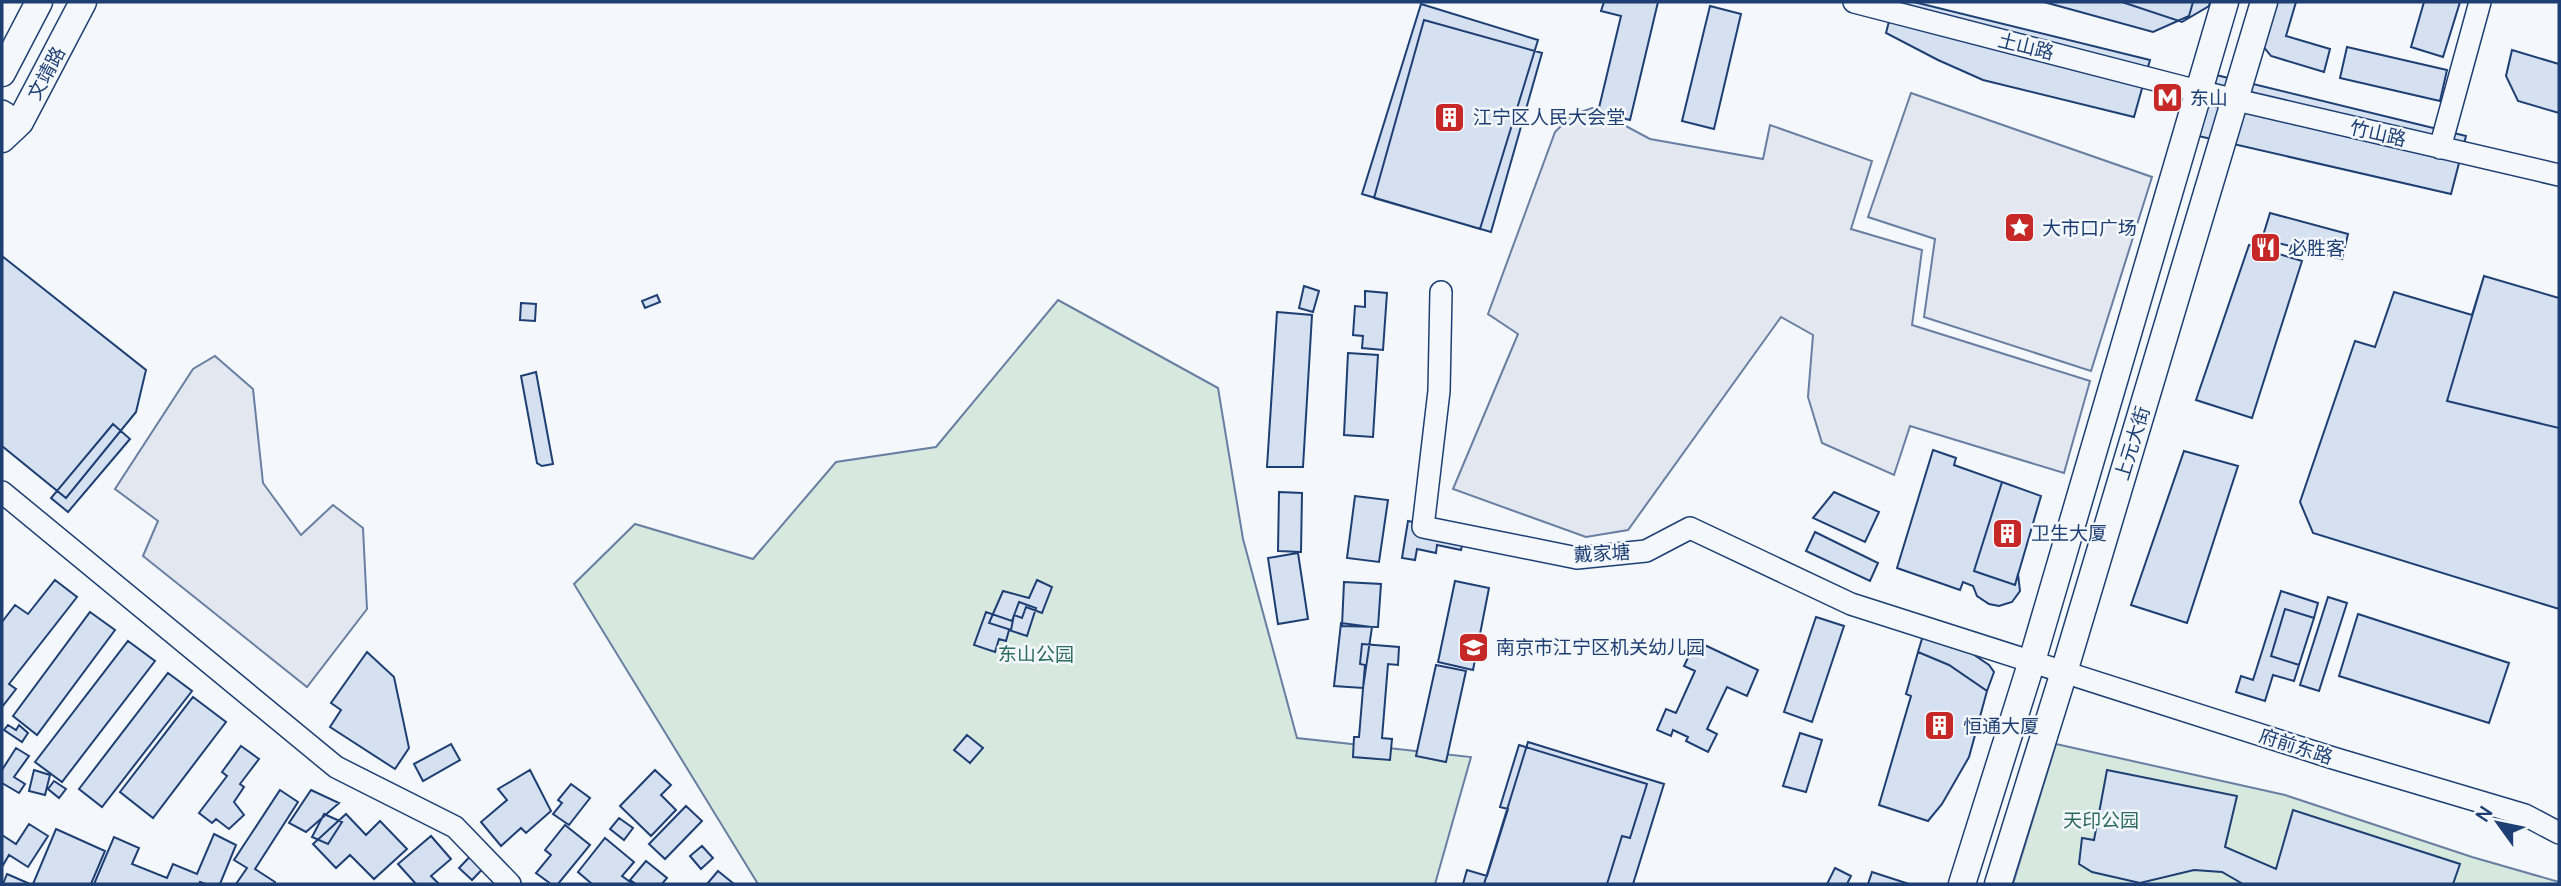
<svg xmlns="http://www.w3.org/2000/svg" width="2561" height="886" viewBox="0 0 2561 886" font-family="Manrope,'Noto Sans SC',sans-serif">
  <style>
    .green { fill: #d7e8df; stroke: #687fa3; stroke-width: 2 }
    .parking { fill: #e3e8f0; stroke: #687fa3; stroke-width: 2 }
    .building { fill: #d5e0f0; stroke: #1d3f73; stroke-width: 2 }
    .lines { fill: none; stroke-linecap: round; stroke-linejoin: round }
    .minor-casing { stroke: #1d3f73; stroke-width: 24 }
    .major-casing { stroke: #1d3f73; stroke-width: 29 }
    .minor { stroke: #f4f7fb; stroke-width: 21 }
    .major { stroke: #f4f7fb; stroke-width: 26 }
    .labels { text-anchor: middle; stroke-width: 5; stroke-linejoin: round; paint-order: stroke }
    .street-label { font-size: 19px; fill: #1d3f73; stroke: #f4f7fb }
    .poi-label { font-size: 19px; fill: #1d3f73; stroke: #f4f7fb; text-anchor: start }
    .park-label { font-size: 19px; fill: #2c6c60; stroke: #f4f7fb }
  </style>
  <rect width="100%" height="100%" fill="#f4f7fb"/>
  <path class="green" d="M1058,300L1218,388L1243,539L1297,738L1471,757L1435,884H758L574,584L635,524L753,559L836,462L936,447Z
    M2056,744L2285,795L2472,857L2559,882V884H2013Z"/>
  <path class="parking" d="M1911,93L2152,177L2091,371L1924,317L1935,239L1868,217Z
    M1592,108L1650,139L1763,159L1770,125L1872,161L1851,229L1922,250L1912,325L2090,381L2064,473L1910,426L1894,475L1822,443L1808,397L1813,335L1781,317L1628,530L1586,537L1453,489L1518,334L1488,314L1555,132L1572,115Z
    M215,356L253,389L263,483L301,535L333,505L363,528L367,609L307,687L143,556L158,521L115,489L193,369Z"/>
  <path class="building" d="M1604,2H1658L1630,120L1598,112L1621,16L1601,11Z
    M1894,2H1914L2150,60L2134,117L1983,80L1938,60L1886,33Z
    M2044,2H2193L2189,16L2153,32Z
    M2122,2H2210L2209,6L2182,22Z
    M2271,2H2296L2286,36L2330,49L2324,72L2271,56L2259,41Z
    M2424,2H2460L2443,57L2411,47Z
    M1421,4L1538,40L1480,229L1362,194Z
    M1710,6L1741,14L1714,129L1682,121Z
    M1424,20L1542,53L1491,232L1374,198Z
    M2347,47L2447,70L2440,101L2340,78Z
    M2512,50L2559,64V113L2518,101L2506,76Z
    M2212,74L2466,136L2451,194L2194,135Z
    M2270,213L2348,234L2342,259L2262,239Z
    M2249,245L2302,261L2252,418L2196,400Z
    M2,256L146,370L136,412L66,498L2,446Z
    M2484,276L2559,298V609L2313,533L2300,502L2355,341L2375,347L2394,292L2472,315Z
    M2484,276L2559,298V428L2447,401Z
    M1304,286L1319,291L1313,312L1299,308Z
    M1365,291L1387,293L1383,350L1362,348L1363,336L1353,335L1355,306L1365,307Z
    M657,295L660,302L645,308L642,301Z
    M521,303L536,304L535,321L520,320Z
    M1277,312L1312,315L1303,467H1267Z
    M1348,353L1378,355L1373,437L1344,435Z
    M536,372L553,464L542,466L537,463L521,376Z
    M113,424L130,439L68,512L51,498Z
    M1933,450L1956,458L1954,465L2002,482L1974,571L2015,585L2018,574L2020,591L2012,602L1999,606L1989,604L1977,596L1973,586L1963,582L1960,590L1897,568Z
    M2184,451L2238,466L2187,623L2131,605Z
    M2002,482L2041,496L2015,585L1974,571Z
    M1279,492L1302,493L1301,552L1278,551Z
    M1834,492L1879,512L1865,542L1813,518Z
    M1355,496L1388,500L1379,562L1347,558Z
    M1408,521L1465,532L1461,550L1437,545L1436,553L1417,549L1415,560L1402,558Z
    M1815,532L1878,563L1870,581L1806,551Z
    M1298,553L1308,619L1278,624L1268,558Z
    M55,580L77,597L9,684L16,689L2,707V622L15,605L28,614Z
    M1037,580L1052,587L1042,613L1026,607L1022,618L1014,615L1011,630L989,623L1003,591L1029,598Z
    M1455,581L1489,588L1473,670L1438,662Z
    M1344,582L1381,584L1378,627L1342,626Z
    M2281,591L2318,603L2314,618L2285,609L2271,656L2299,665L2294,681L2273,675L2265,701L2236,692L2241,676L2253,680Z
    M2328,597L2347,603L2319,691L2300,685Z
    M1019,602L1036,608L1027,636L1009,630L1006,641L999,639L995,652L974,645L986,612L1012,621Z
    M2285,609L2314,618L2299,665L2271,656Z
    M90,612L115,630L37,735L13,716Z
    M2358,614L2509,663L2489,723L2339,676Z
    M1816,617L1844,626L1812,722L1784,712Z
    M1341,623L1372,627L1363,688L1334,686Z
    M1924,632L1961,646L1989,665L1994,672L1987,691L1949,665L1918,652Z
    M128,641L155,661L62,782L35,762Z
    M1696,641L1758,670L1747,696L1727,687L1707,729L1717,734L1708,752L1686,741L1688,737L1673,730L1671,736L1657,730L1666,709L1676,713L1695,671L1684,666Z
    M1362,644L1399,647L1398,665L1388,664L1382,738L1392,739L1390,760L1353,757L1354,737H1359L1365,665L1360,664Z
    M367,652L394,677L409,748L395,769L330,727L341,710L331,703Z
    M1918,652L1949,665L1987,691L1969,757L1942,804L1928,821L1879,805L1911,696L1906,694Z
    M1436,665L1466,671L1446,762L1416,756Z
    M168,673L192,691L102,807L79,789Z
    M193,697L226,722L153,818L120,792Z
    M8,725L16,730L19,725L28,733L22,742L4,730Z
    M1800,733L1822,740L1806,792L1783,786Z
    M967,735L983,748L970,763L954,750Z
    M1528,742L1664,784L1633,884H1484Z
    M451,744L460,760L423,781L414,764Z
    M1519,745L1647,784L1630,838L1622,836L1607,884H1463L1467,870L1487,876L1508,809L1500,807Z
    M241,746L259,759L240,784L244,787L234,802L244,815L229,829L216,819L212,823L199,813L227,776L222,772Z
    M16,748L29,756L14,777L25,784L19,793L2,783V770Z
    M34,770L50,775L45,795L29,791Z
    M530,770L551,811L526,833L521,828L501,846L481,822L507,800L498,789Z
    M655,770L671,785L661,795L676,810L651,836L620,806Z
    M2107,770L2237,796L2225,847L2276,869L2293,810L2460,864L2453,884H2243L2222,872L2194,870L2140,883L2092,872L2079,864L2082,838L2094,840Z
    M2107,770L2237,796L2225,847L2276,869L2293,810L2460,864L2453,884H2243L2222,872L2194,870L2140,883L2092,872L2079,864L2082,838L2094,840Z
    M54,781L66,789L59,798L48,789Z
    M571,784L590,798L569,825L553,814L562,803L558,800Z
    M280,790L298,802L255,869L275,882L274,884H236L247,868L234,860Z
    M311,790L339,803L306,832L289,823Z
    M686,806L702,821L665,859L649,844Z
    M324,814L342,822L328,844L312,837Z
    M346,814L366,835L380,821L407,849L374,879L350,855L336,868L313,844Z
    M619,818L633,828L624,840L610,829Z
    M29,824L48,836L28,867L9,855L2,867V835L16,844Z
    M565,825L590,845L558,884H551L536,873L551,855L545,850Z
    M56,829L105,851L91,884H33Z
    M214,834L236,845L220,884H206L200,882L199,884H94L114,837L139,848L132,864L167,878L173,864L197,874Z
    M431,836L451,859L431,876L439,884H416L398,864Z
    M605,838L634,862L622,876L633,884H592L578,872Z
    M702,846L713,858L701,869L690,856Z
    M479,847L492,859L472,880L459,868Z
    M646,861L667,878L662,884H636L630,880Z
    M1835,868L1851,876L1847,884H1827Z
    M718,871L734,884H707Z
    M1872,872L1909,884H1868Z
    M7,874L30,884H3Z"/>
  <g class="lines">
    <defs>
      <path id="minor" d="M1854,2L2198,91L2559,175
        M2,111L20,122
        M2440,148L2480,2
        M1441,292L1439,391L1423,527L1577,558L1646,551L1690,528L1851,604L2333,758L2525,815L2559,833
        M2,492L336,767L455,827L510,884"/>
      <path id="major" d="M2,73L39,2
        M2,139L20,122L83,2
        M1962,884L2032,661L2225,2
        M1998,884L2064,672L2264,2"/>
    </defs>
    <use href="#minor" class="minor-casing"/>
    <use href="#major" class="major-casing"/>
    <use href="#minor" class="minor"/>
    <use href="#major" class="major"/>
  </g>
  <defs>
    <symbol id="metro-square" viewBox="-11 -11 22 22"><rect x="-9" y="-9" width="18" height="18" rx="4" fill="#c62828" stroke="#f4f7fb"/><path d="M-5.5 5V-5H-3L0 0L3-5H5.5V5H3V-.5L0 4L-3-.5V5Z" fill="#fff"/></symbol>
    <symbol id="building-square" viewBox="-11 -11 22 22"><rect x="-9" y="-9" width="18" height="18" rx="4" fill="#c62828" stroke="#f4f7fb"/><path d="M-4-6H4V6H1V3H-1V6H-4ZM-2.5-4.3h1.7v1.8h-1.7ZM.8-4.3h1.7v1.8H.8ZM-2.5-1h1.7V.8h-1.7ZM.8-1h1.7V.8H.8Z" fill="#fff"/></symbol>
    <symbol id="sight-square" viewBox="-11 -11 22 22"><rect x="-9" y="-9" width="18" height="18" rx="4" fill="#c62828" stroke="#f4f7fb"/><path d="M0-6L1.8-2.2L6-1.7L2.9 1.2L3.7 5.4L0 3.3L-3.7 5.4L-2.9 1.2L-6-1.7L-1.8-2.2Z" fill="#fff"/></symbol>
    <symbol id="restaurant-square" viewBox="-11 -11 22 22"><rect x="-9" y="-9" width="18" height="18" rx="4" fill="#c62828" stroke="#f4f7fb"/><path d="M-5-6h1v4h1v-4h1v4h1v-4h1v5L-1.5 .5V6h-2V.5L-5-1ZM5-6V6H3V1.5H1.5Q1.5-4 5-6Z" fill="#fff"/></symbol>
    <symbol id="school-square" viewBox="-11 -11 22 22"><rect x="-9" y="-9" width="18" height="18" rx="4" fill="#c62828" stroke="#f4f7fb"/><path d="M0-5L7-2L0 1L-7-2ZM-4 1L0 2.5L4 1V4Q0 6-4 4Z" fill="#fff"/></symbol>
  </defs>
  <g fill-rule="evenodd">
    <use href="#metro-square" x="2150" y="80" width="35" height="35"/>
    <use href="#building-square" x="1432" y="100" width="35" height="35"/>
    <use href="#sight-square" x="2002" y="210" width="35" height="35"/>
    <use href="#restaurant-square" x="2248" y="230" width="35" height="35"/>
    <use href="#building-square" x="1990" y="516" width="35" height="35"/>
    <use href="#school-square" x="1456" y="630" width="35" height="35"/>
    <use href="#building-square" x="1922" y="708" width="35" height="35"/>
  </g>
  <g class="labels">
    <g class="street-label">
      <text transform="translate(2026 46) rotate(14)" y="7">土山路</text>
      <text transform="translate(46 73) rotate(-62)" y="7">文靖路</text>
      <text transform="translate(2378 133) rotate(13)" y="7">竹山路</text>
      <text transform="translate(2132 443) rotate(-73)" y="7">上元大街</text>
      <text transform="translate(1602 553) rotate(-3)" y="7">戴家塘</text>
      <text transform="translate(2296 746) rotate(18)" y="7">府前东路</text>
    </g>
    <g class="poi-label">
      <text x="2190" y="105">东山</text>
      <text x="1473" y="124">江宁区人民大会堂</text>
      <text x="2042" y="235">大市口广场</text>
      <text x="2288" y="255">必胜客</text>
      <text x="2031" y="540">卫生大厦</text>
      <text x="1496" y="654">南京市江宁区机关幼儿园</text>
      <text x="1963" y="733">恒通大厦</text>
    </g>
    <g class="park-label">
      <text x="1036" y="661">东山公园</text>
      <text x="2101" y="827">天印公园</text>
    </g>
  </g>
  <rect width="2561" height="886" fill="none" stroke="#1d3f73" stroke-width="7"/>
  <g transform="translate(2498 823) rotate(303)" stroke="#f4f7fb" stroke-width="5" paint-order="stroke">
  <path d="M0-5L12 26L0 18L-12 26Z" fill="#1d3f73"/>
  <text y="-10" font-size="19" font-weight="bold" text-anchor="middle" fill="#1d3f73">N</text>
  </g>
</svg>
